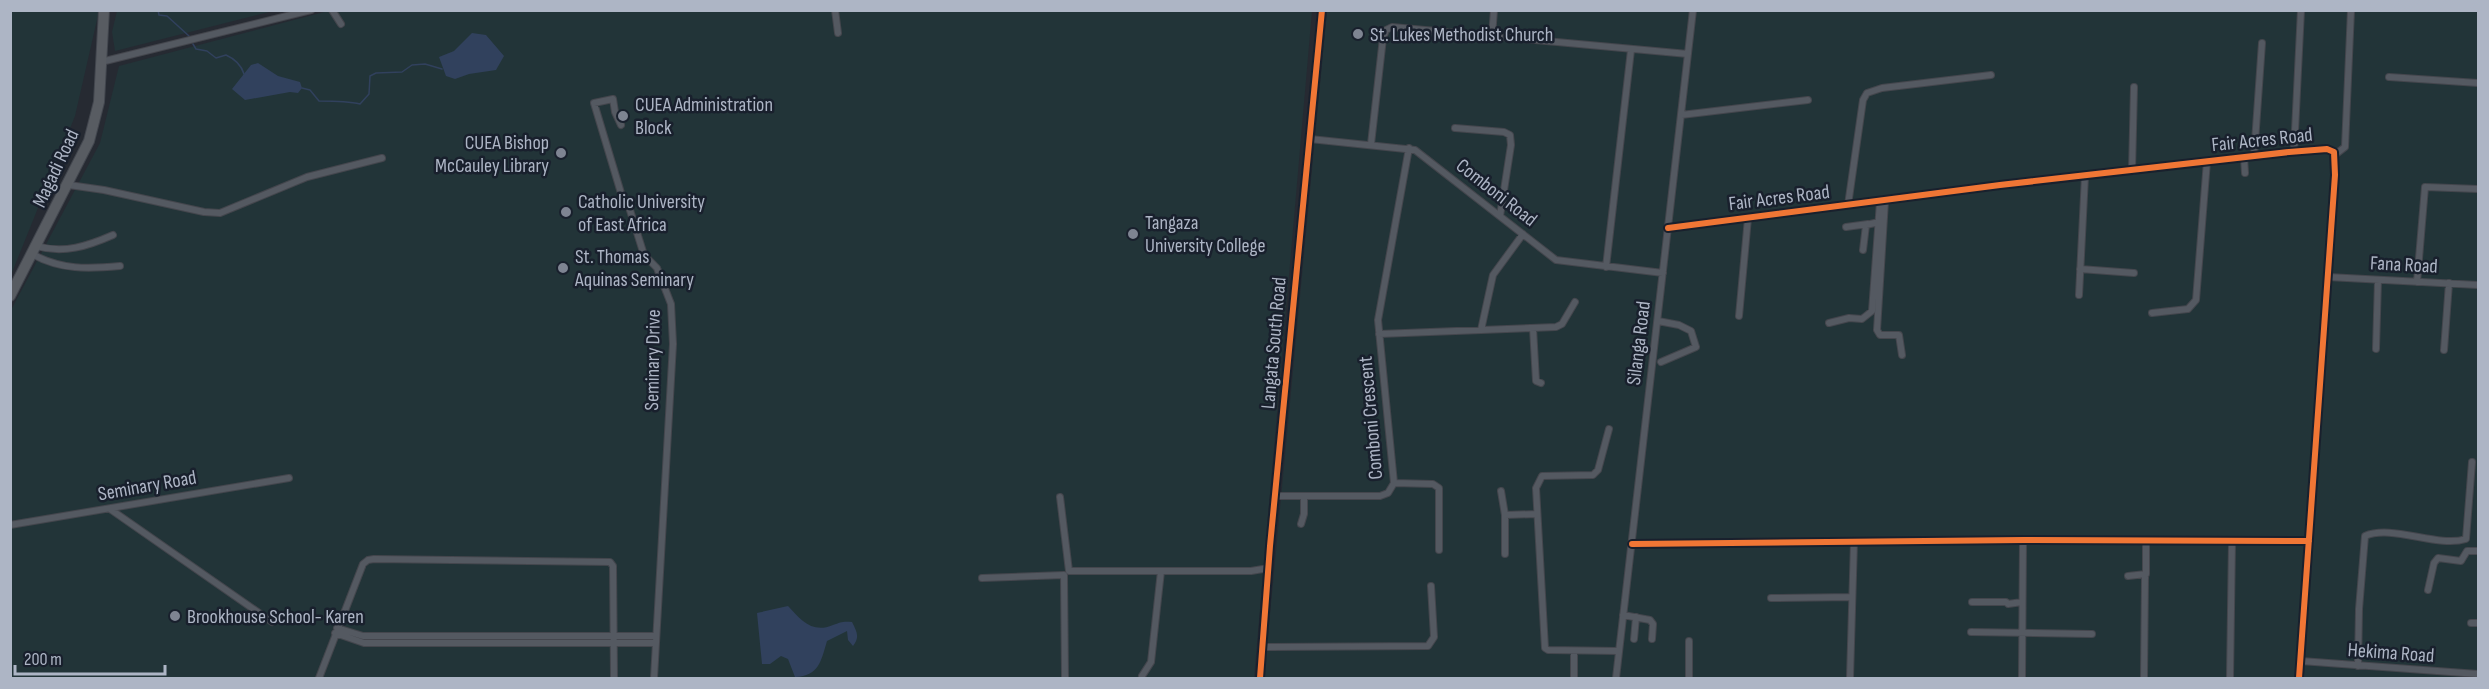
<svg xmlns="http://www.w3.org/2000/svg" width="2489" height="689" viewBox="0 0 2489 689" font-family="'Sofia Sans Condensed',sans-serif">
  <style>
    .green { fill: #223438 }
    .water { fill: #31415d }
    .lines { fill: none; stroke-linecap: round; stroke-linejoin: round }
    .stream { stroke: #31415d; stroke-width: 1.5 }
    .minor-casing { stroke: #44464d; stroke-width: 8 }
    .tertiary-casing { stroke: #44464d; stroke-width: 9 }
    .trunk-casing { stroke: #42464e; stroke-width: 12 }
    .minor { stroke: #545961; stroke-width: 6 }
    .tertiary { stroke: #545961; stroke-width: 8 }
    .trunk { stroke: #585c62; stroke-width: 10 }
    .cycleway-casing { stroke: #19202d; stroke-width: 10 }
    .cycleway { stroke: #f07635; stroke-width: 6 }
    .poi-dot { fill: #7e8492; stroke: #19202d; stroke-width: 2 }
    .labels { text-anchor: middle; stroke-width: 5; stroke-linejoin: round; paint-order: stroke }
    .poi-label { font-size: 20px; fill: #adb5c5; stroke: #19202d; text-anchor: start }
    .street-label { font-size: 20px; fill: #adb5c5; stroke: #19202d }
  </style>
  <rect width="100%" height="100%" fill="#262a32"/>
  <path class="green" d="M10,11H99L75,116L11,275Z
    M117,11V10L273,11L115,51L112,32Z
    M328,11H1312L1254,678H11V310L100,143L119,66Z
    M1327,11H2478V678H1264Z"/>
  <path class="water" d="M472,33L486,35L504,56L496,70L469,74L455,79L446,76L439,57L454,51Z
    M258,63L278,76L300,82L302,88L298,93L290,92L245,100L232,89L251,65Z
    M788,606C801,620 812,634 833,625C841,622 843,621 852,622C857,632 860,637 853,646L848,640L847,631L827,641C821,661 819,676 795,677L788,659L781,656L770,664H762L757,613Z"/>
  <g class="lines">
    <path class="stream" d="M158,10L159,15L167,16L189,36
      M193,44L196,49L207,51L216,58L226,55C235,59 241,64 244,74
      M302,88L310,90L319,101C332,101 348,101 360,104L369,94L370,76L376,73L402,72L412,65L425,64L442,69"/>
    <defs>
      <path id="minor" d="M332,10L341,24
        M835,10L838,33
        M1492,36L1494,10
        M101,62L311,10
        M2389,77L2478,83
        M1681,115L1808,100
        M621,125L615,112L613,99L594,103L621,193L629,207L644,255L657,268L671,304L673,344L654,678
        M1455,128L1504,132L1510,135L1511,145L1500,216
        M1310,139L1415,150L1556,260L1663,273
        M1371,144L1383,38L1386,30L1392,27L1688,54
        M2294,151L2301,10
        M2336,154L2345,147L2351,10
        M2254,156L2262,43
        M2244,157L2245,173
        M2132,171L2134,87
        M69,185L104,190L204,212L220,213L307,177L382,158
        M1885,201L1877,330L1880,335H1899L1902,355
        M1848,205L1863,100L1867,93L1882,88L1991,75
        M1846,227L1868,224
        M1668,228L2000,185L2289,152L2327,149L2334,152L2335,175L2299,678
        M36,246C64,254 88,246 113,235
        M1863,250L1866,225L1879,222
        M32,254C61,270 88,269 120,266
        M1606,267L1631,50
        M2080,269L2134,273
        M2328,277L2478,285
        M2417,282L2425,187L2478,189
        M2079,295L2085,176
        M2152,313L2188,309L2196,300L2207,161
        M1739,316L1748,218
        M1658,321L1679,325L1691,331L1696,347L1661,362
        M1829,323L1849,318L1862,319L1872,311L1880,202
        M1533,328L1536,381L1541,383
        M1481,330L1493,275L1523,234
        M1379,334L1556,327L1562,324L1575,302
        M2376,349L2378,280
        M2444,350L2449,283
        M1609,429L1598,470L1593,475L1542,476L1536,488L1545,648L1548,650L1618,651
        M1394,483L1433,484L1439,488V550
        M1501,491L1505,515V554
        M1275,496H1380L1388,493L1394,483L1378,320L1409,148
        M1060,497L1069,571H1251L1269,568
        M110,509L272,622
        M1505,515L1537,514
        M1301,524L1304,514V496
        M10,525L289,478
        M1632,544L2023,540L2309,541
        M2128,576L2146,574V542
        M982,578L1064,575L1065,678
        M2428,590L2434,563L2438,558L2461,561L2467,551H2478
        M1771,598L1852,597
        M1972,602H2006L2008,604L2022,602
        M1623,615L1650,620L1653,624L1652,639
        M2471,623H2478
        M337,628L363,636H655
        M1971,632L2092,634
        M335,633L364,643H655
        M1634,639L1636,617
        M1689,641V678
        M1263,647L1428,646L1434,637L1431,586
        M2301,661L2478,674
        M2358,666L2359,609L2365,536C2392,524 2437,548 2466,539L2472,462
        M1142,676L1151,662L1161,571
        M319,678L363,564L368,560L374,559L610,562L613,566L614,678
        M1574,678V651
        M1616,678L1693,10
        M1850,678L1854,541
        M2022,678L2023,540
        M2144,678L2145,576
        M2230,678L2232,541"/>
      <path id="tertiary" d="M1260,678L1270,546L1322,10"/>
      <path id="trunk" d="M10,296L89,141L99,102L104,10"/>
    </defs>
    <use href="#minor" class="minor-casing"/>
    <use href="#tertiary" class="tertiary-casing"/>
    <use href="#trunk" class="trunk-casing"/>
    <use href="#minor" class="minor"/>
    <use href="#tertiary" class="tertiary"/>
    <use href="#trunk" class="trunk"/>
    <defs>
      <path id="cycleway" d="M1668,228L2000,185L2289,152L2327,149L2334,152L2335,175L2299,678
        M1632,544L2023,540L2309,541
        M1260,678L1270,546L1322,10"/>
    </defs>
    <use href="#cycleway" class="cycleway-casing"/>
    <use href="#cycleway" class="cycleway"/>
  </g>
  <g class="poi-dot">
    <circle cx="1358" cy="34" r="6"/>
    <circle cx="623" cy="116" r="6"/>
    <circle cx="561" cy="153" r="6"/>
    <circle cx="566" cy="212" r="6"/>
    <circle cx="1133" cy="234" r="6"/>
    <circle cx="563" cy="268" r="6"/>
    <circle cx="175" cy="616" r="6"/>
  </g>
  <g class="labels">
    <g class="poi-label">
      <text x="1370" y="41">St. Lukes Methodist Church</text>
      <text x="635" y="111">CUEA Administration<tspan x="635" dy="23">Block</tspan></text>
      <text x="549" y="149" text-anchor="end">CUEA Bishop<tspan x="549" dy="23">McCauley Library</tspan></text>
      <text x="578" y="208">Catholic University<tspan x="578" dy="23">of East Africa</tspan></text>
      <text x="1145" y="229">Tangaza<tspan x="1145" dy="23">University College</tspan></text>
      <text x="575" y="263">St. Thomas<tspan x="575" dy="23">Aquinas Seminary</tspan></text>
      <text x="187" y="623">Brookhouse School- Karen</text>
    </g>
    <g class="street-label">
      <text transform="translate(2262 139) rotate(-6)" y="7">Fair Acres Road</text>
      <text transform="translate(55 168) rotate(-65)" y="7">Magadi Road</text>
      <text transform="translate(1497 192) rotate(38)" y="7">Comboni Road</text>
      <text transform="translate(1779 197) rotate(-7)" y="7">Fair Acres Road</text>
      <text transform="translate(2404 264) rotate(3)" y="7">Fana Road</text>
      <text transform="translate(1273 343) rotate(-85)" y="7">Langata South Road</text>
      <text transform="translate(1638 343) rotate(-83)" y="7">Silanga Road</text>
      <text transform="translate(652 360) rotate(-89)" y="7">Seminary Drive</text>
      <text transform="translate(1370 418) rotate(-95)" y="7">Comboni Crescent</text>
      <text transform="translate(147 485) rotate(-10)" y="7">Seminary Road</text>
      <text transform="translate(2391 652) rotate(4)" y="7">Hekima Road</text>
    </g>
  </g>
  <rect width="2489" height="689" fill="none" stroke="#adb5c5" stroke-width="24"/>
  <path d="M15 665v9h150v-9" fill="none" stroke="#adb5c5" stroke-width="3"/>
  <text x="24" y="665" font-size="18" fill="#adb5c5" stroke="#19202d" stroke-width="4.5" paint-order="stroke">200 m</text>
</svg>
